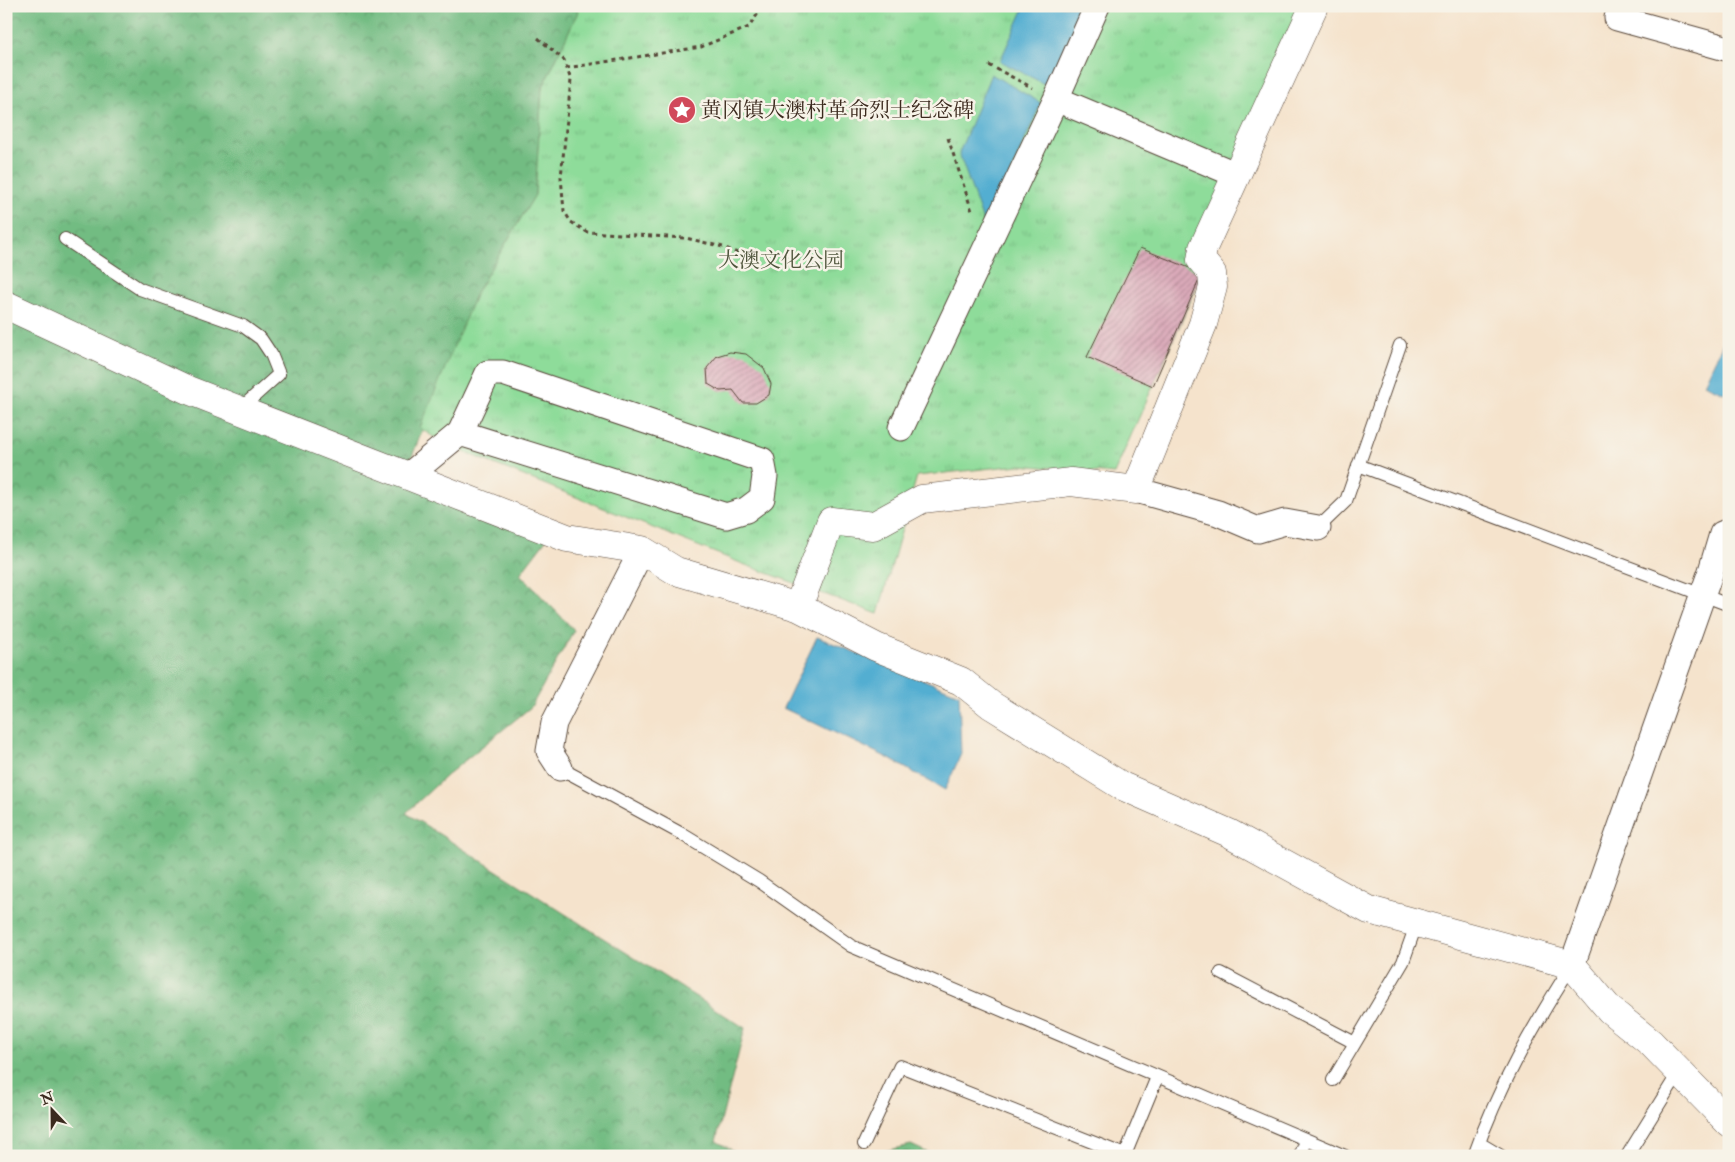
<svg xmlns="http://www.w3.org/2000/svg" width="1735" height="1162" viewBox="0 0 1735 1162" font-family="'IM FELL Double Pica','Noto Serif SC',serif">
  <style>
    .forest { fill: url(#forest-crowns); stroke: #567350 }
    .park { fill: url(#park-tufts); stroke: #64835c }
    .water { fill: #53aed1; stroke: #476c78 }
    .building { fill: url(#building-hatch) }
    .lines { fill: none; stroke-linecap: round; stroke-linejoin: round }
    .service-casing { stroke: #574638; stroke-width: 14 }
    .minor-casing { stroke: #574638; stroke-width: 27 }
    .tertiary-casing { stroke: #574638; stroke-width: 29 }
    .path { stroke: #574638; stroke-width: 3; stroke-dasharray: 4 4; stroke-linecap: butt }
    .service { stroke: #fff; stroke-width: 12 }
    .minor { stroke: #fff; stroke-width: 25 }
    .tertiary { stroke: #fff; stroke-width: 28 }
    .labels { text-anchor: middle; stroke-width: 5; stroke-linejoin: round; paint-order: stroke }
    .poi-label { font-size: 21px; fill: #3b2a1e; stroke: #f7f3e8; text-anchor: start }
    .park-label { font-size: 21px; fill: #50563d; stroke: #f7f3e8 }
  </style>
  <defs>
    <pattern id="forest-crowns" width="20" height="18" patternUnits="userSpaceOnUse" patternTransform="scale(1.25)"><rect width="20" height="18" fill="#72bc82"/><path d="M2 6a3 3 0 1 1 6 0M12 15a3 3 0 1 1 6 0" fill="none" stroke="#5f996a"/></pattern>
    <pattern id="park-tufts" width="24" height="20" patternUnits="userSpaceOnUse" patternTransform="scale(1.25)"><rect width="24" height="20" fill="#8edc9a"/><path d="M3 7l-1-3M5 7V3M7 7l1-3M15 17l-1-3M17 17v-4M19 17l1-3" fill="none" stroke="#7bbd84"/></pattern>
    <pattern id="building-hatch" width="6" height="6" patternUnits="userSpaceOnUse" patternTransform="scale(1.25)"><rect width="6" height="6" fill="#dbaaba"/><path d="M-1 1l2-2M0 6l6-6M5 7l2-2" fill="none" stroke="#b38b97"/></pattern>
  </defs>
  <rect width="100%" height="100%" fill="#f7f3e8"/>
  <filter id="ink" filterUnits="userSpaceOnUse"><feTurbulence type="fractalNoise" baseFrequency=".02" numOctaves="2"/><feDisplacementMap in="SourceGraphic" scale="10" xChannelSelector="R" yChannelSelector="G"/><feConvolveMatrix kernelMatrix="1 2 1 2 8 2 1 2 1" color-interpolation-filters="sRGB"/></filter>
  <filter id="wash" filterUnits="userSpaceOnUse"><feTurbulence type="fractalNoise" baseFrequency=".0096" numOctaves="4" result="noise"/><feDisplacementMap in="SourceGraphic" scale="20" xChannelSelector="R" yChannelSelector="G"/><feGaussianBlur stdDeviation="1.12" result="paint"/><feColorMatrix in="noise" values="0 0 0 0 0 0 0 0 0 0 0 0 0 0 0 0 0 1.4 0 .05"/><feComposite in="paint" operator="in"/></filter>
  <g filter="url(#wash)">
    <rect width="100%" height="100%" fill="#f5e3cc"/>
    <path class="forest" d="M6,6H576L578,12L542,89L535,195L476,293L402,482L551,533L520,574L574,630L531,707L447,775L406,813L745,1028L716,1141L743,1156H6Z
      M911,1145L935,1156H865Z"/>
    <path class="park" d="M576,6H1321L1114,474L1020,465L917,476L878,614L743,564L444,444L420,428L476,293L535,195L542,89L578,12Z"/>
    <path class="water" d="M1025,6H1084L1048,86L1000,61Z
      M991,74L1041,103L986,229L959,153Z
      M1729,330V395L1704,384Z
      M817,637L959,694L961,754L945,790L886,757L783,708Z"/>
    <g id="blocks">
      <path class="building" d="M1140,248L1202,273L1153,386L1087,357Z
        M730,352L746,354L764,368L771,384L769,395L756,403H743L733,390L720,391L708,384L707,368L717,356Z"/>
    </g>
  </g>
  <g filter="url(#ink)">
    <use href="#blocks" fill-opacity="0" stroke="#574638" stroke-width="1"/>
    <g class="lines">
      <defs>
        <path id="service" d="M65,239L140,289L243,326L261,339L271,354L279,374L239,410
          M1358,465L1729,605
          M1318,528L1346,501L1400,345
          M560,768L680,833L759,881L851,946L1345,1156
          M1221,973L1355,1043
          M1333,1080L1403,962L1415,928L1410,924
          M1479,1143L1501,1156
          M864,1144L900,1066L1125,1155L1157,1077
          M1300,1156L1306,1141
          M1474,1156C1498,1088 1533,1026 1572,965
          M1627,1156L1679,1072"/>
        <path id="minor" d="M1620,6L1617,18L1729,49
          M1056,99L1237,175
          M901,428L1056,99L1097,6
          M408,476L460,433L488,373H503L762,460L765,476L762,498L746,510L726,516L460,433
          M1136,490L1218,513L1258,530L1285,522L1318,528
          M560,768L549,751L554,723L642,550
          M1572,965L1711,571L1722,534L1729,531"/>
        <path id="tertiary" d="M1314,6L1203,248L1201,260L1212,273L1213,287L1203,324L1136,490L1071,482L922,499L873,526L831,521L798,607L876,647L961,681L991,705L1122,786L1229,833L1369,910L1572,965L1610,1010L1651,1043L1729,1123
          M6,305L188,390L567,538L642,550L676,571L798,607"/>
      </defs>
      <use href="#service" class="service-casing"/>
      <use href="#minor" class="minor-casing"/>
      <use href="#tertiary" class="tertiary-casing"/>
      <path class="path" d="M867,6L871,8
        M538,38L564,60L571,80L561,177L564,211L571,222L587,232L686,238L723,247L757,261
        M989,65L1033,88
        M566,68L701,47L749,27L763,6
        M948,138L972,211"/>
      <use href="#service" class="service"/>
      <use href="#minor" class="minor"/>
      <use href="#tertiary" class="tertiary"/>
    </g>
  </g>
  <defs>
    <symbol id="sight-disc" viewBox="-11 -11 22 22"><circle r="9.5" fill="#d1495b" stroke="#f7f3e8"/><path d="M0-6L1.8-2.2L6-1.7L2.9 1.2L3.7 5.4L0 3.3L-3.7 5.4L-2.9 1.2L-6-1.7L-1.8-2.2Z" fill="#fff"/></symbol>
  </defs>
  <g fill-rule="evenodd">
    <use href="#sight-disc" x="666" y="94" width="32" height="32"/>
  </g>
  <g class="labels">
    <g class="poi-label">
      <text x="701" y="117">黄冈镇大澳村革命烈士纪念碑</text>
    </g>
    <g class="park-label">
      <text x="781" y="267">大澳文化公园</text>
    </g>
  </g>
  <rect width="1735" height="1162" fill="none" stroke="#f7f3e8" stroke-width="25"/>
  <g transform="translate(52 1110) rotate(338)" stroke="#f7f3e8" stroke-width="4" paint-order="stroke">
  <path d="M0-4L9 19L0 12L-9 19Z" fill="#3b2a1e"/>
  <text y="-8" font-size="14" font-weight="bold" text-anchor="middle" fill="#3b2a1e">N</text>
  </g>
</svg>
